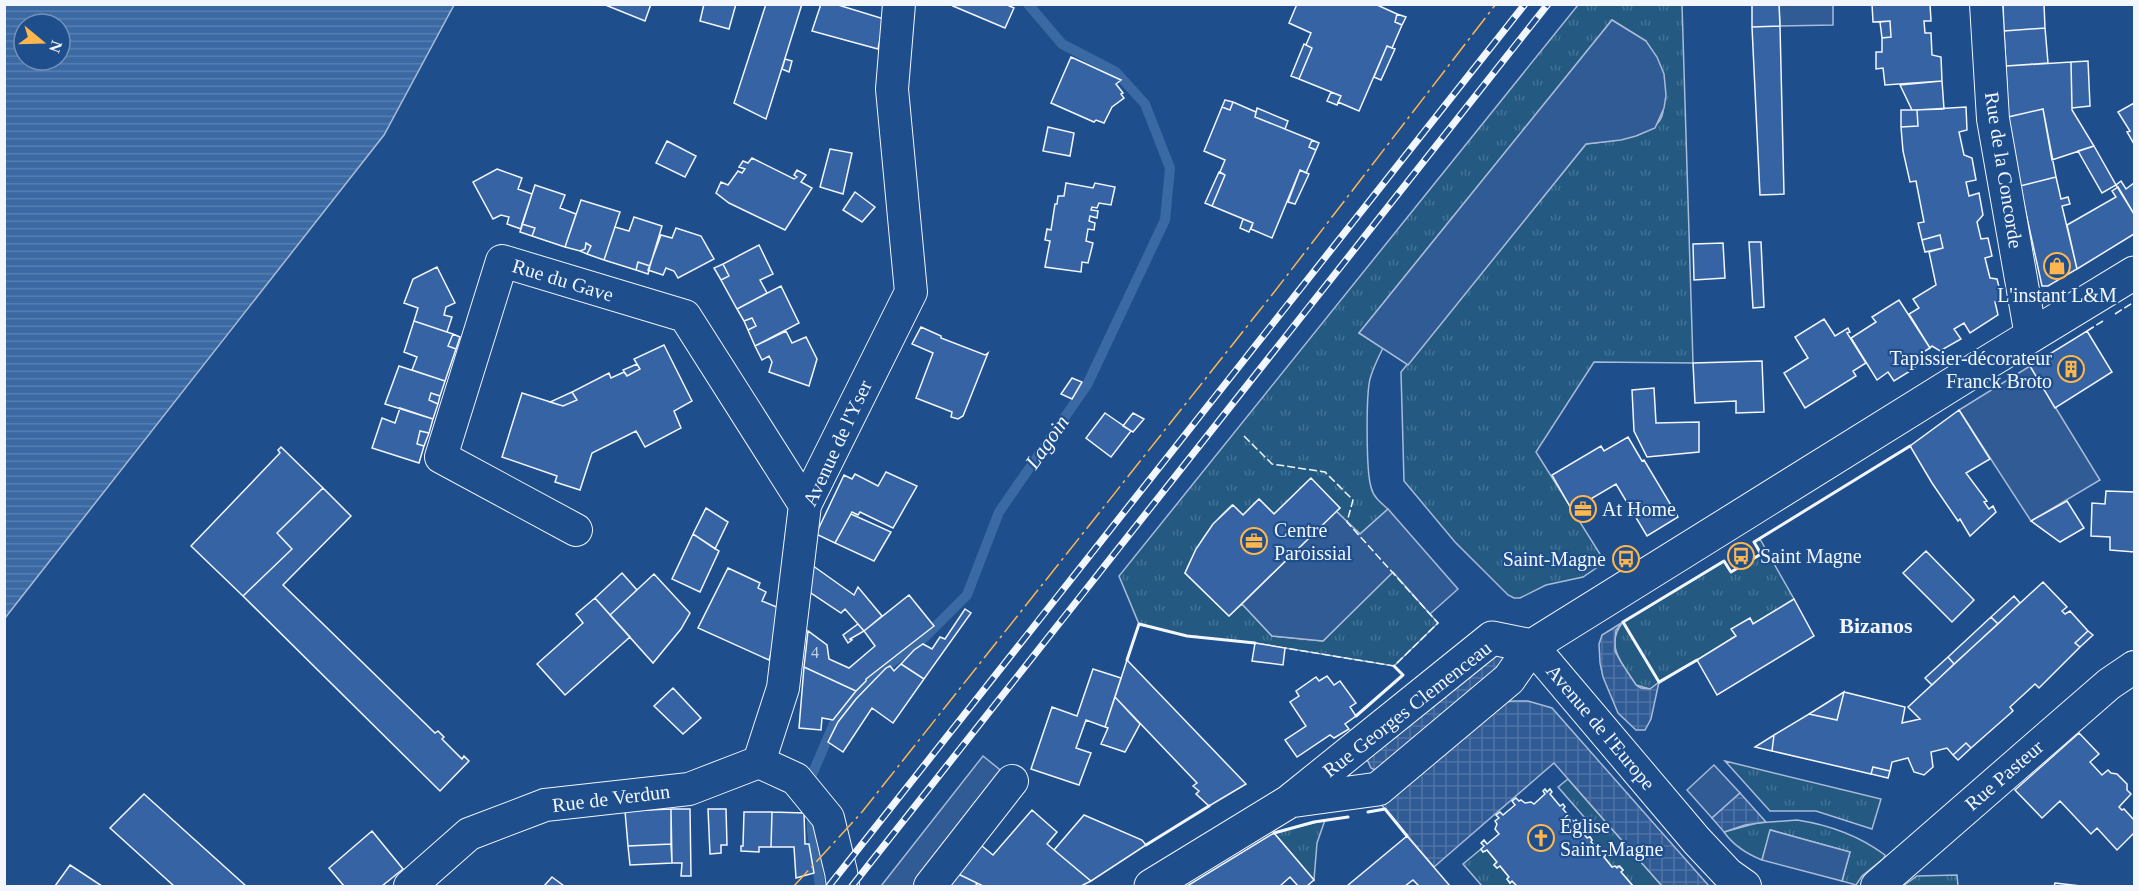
<svg xmlns="http://www.w3.org/2000/svg" width="2139" height="891" viewBox="0 0 2139 891" font-family="Georgia,serif">
  <style>
    .grass { fill: url(#grass-tufts); stroke: #a8bbd7; stroke-width: 1.5 }
    .parking { fill: #305b95; stroke: #a8bbd7; stroke-width: 1.5 }
    .plaza { fill: url(#plaza-grid); stroke: #a8bbd7; stroke-width: 1.5 }
    .water { fill: url(#water-rules); stroke: #a8bbd7; stroke-width: 1.5; fill-rule: evenodd }
    .lines { fill: none; stroke-linecap: round; stroke-linejoin: round }
    .stream { stroke: #3b69a3; stroke-width: 10 }
    .building { fill: #3563a3; stroke: #f2f6ff; stroke-width: 1.5 }
    .minor-casing { stroke: #f2f6ff; stroke-width: 34 }
    .secondary-casing { stroke: #f2f6ff; stroke-width: 35 }
    .minor { stroke: #1f4e8c; stroke-width: 32 }
    .secondary { stroke: #1f4e8c; stroke-width: 33 }
    .rail-casing { stroke: #f2f6ff; stroke-width: 7 }
    .rail { stroke: #1f4e8c; stroke-width: 4.5; stroke-dasharray: 14; stroke-linecap: butt }
    .fence { stroke: #f2f6ff; stroke-width: 1.5; stroke-dasharray: 8 3; stroke-linecap: butt }
    .wall { stroke: #f2f6ff; stroke-width: 3 }
    .power { stroke: #ffb74d; stroke-width: 1.5; stroke-dasharray: 21 4.5 3 4.5; stroke-linecap: butt }
    .labels { text-anchor: middle; stroke-width: 4.5; stroke-linejoin: round; paint-order: stroke }
    .number-label { font-size: 16px; fill: #c3d1e8 }
    .street-label { font-size: 20px; fill: #f2f6ff; stroke: #1f4e8c }
    .poi-label { font-size: 20px; fill: #f2f6ff; stroke: #1f4e8c; text-anchor: start }
    .water-label { font-size: 21px; font-style: italic; fill: #f2f6ff; stroke: #1f4e8c }
    .quarter-label { font-size: 22px; font-weight: bold; fill: #f2f6ff; stroke: #1f4e8c }
  </style>
  <defs>
    <pattern id="grass-tufts" width="24" height="20" patternUnits="userSpaceOnUse" patternTransform="scale(1.5)"><rect width="24" height="20" fill="#245a82"/><path d="M3 7l-1-3M5 7V3M7 7l1-3M15 17l-1-3M17 17v-4M19 17l1-3" fill="none" stroke="#447295"/></pattern>
    <pattern id="plaza-grid" width="8" height="8" patternUnits="userSpaceOnUse" patternTransform="scale(1.5)"><rect width="8" height="8" fill="#305b95"/><path d="M0 4h8M4 0v8" fill="none" stroke="#4e73a5"/></pattern>
    <pattern id="water-rules" width="6" height="5" patternUnits="userSpaceOnUse" patternTransform="scale(1.5)"><rect width="6" height="5" fill="#3b69a3"/><path d="M0 2.5h6" fill="none" stroke="#587fb1"/></pattern>
  </defs>
  <rect width="100%" height="100%" fill="#1f4e8c"/>
  <path class="grass" d="M1578,5H1682L1693,363L1594,362L1536,452L1605,562L1583,577L1546,585L1520,598H1514L1508,595L1455,542L1404,481L1401,372L1586,144C1608,141 1667,138 1663,106C1661,84 1652,62 1646,41L1612,20L1359,333L1383,348C1378,358 1373,368 1370,379C1366,395 1366,471 1371,487C1373,497 1381,503 1388,509L1360,534L1336,511L1340,508L1310,479L1274,514L1259,499L1243,515L1232,505C1211,524 1196,546 1185,573L1229,616L1242,604L1272,636L1323,641L1393,572L1438,623L1394,666L1255,643L1187,636L1139,624L1119,576Z
    M1760,539L1794,599L1753,624L1750,618L1732,629L1736,636L1650,689L1636,685C1622,664 1604,645 1623,622L1724,561L1731,572L1761,554L1754,542Z
    M1725,761L1881,799L1872,829L1816,811H1770Z
    M1568,779L1662,886H1633L1621,872L1623,870L1620,866L1612,867L1604,857V852L1601,854L1591,842L1592,840L1590,837L1587,838L1577,826L1585,818L1558,787Z
    M1325,820L1317,843L1314,880L1274,833Z
    M1797,820C1830,825 1858,835 1885,855L1884,858L1862,876L1856,885L1842,881L1850,852L1771,830L1762,860C1747,854 1733,845 1724,832L1757,823Z
    M1481,849L1483,852L1487,850L1497,862L1494,865L1497,868L1500,866L1509,877L1507,879L1510,883L1512,881L1517,886H1482L1463,864Z
    M1957,875L1958,886H1903L1917,876Z"/>
  <path class="parking" d="M1779,5H1833V25L1780,26Z
    M1612,20L1646,41L1657,57L1664,74L1666,95L1664,108L1655,128L1636,136L1621,140L1586,144L1408,365L1359,333Z
    M2030,366L2100,480L2031,521L1959,410Z
    M1388,509L1458,589L1430,614L1393,572L1323,641L1272,636L1242,604L1336,511L1360,534Z
    M983,756L1004,773L915,886H881Z
    M1714,765L1740,793L1712,818L1687,790Z
    M1770,830L1850,852L1842,881L1762,860Z"/>
  <path class="plaza" d="M1623,622L1616,630L1615,639V651L1621,662L1636,685L1641,688L1650,689L1659,682L1651,719L1645,730H1636L1618,713L1603,677L1600,663L1599,644L1602,635Z
    M1492,650L1509,660L1377,771L1371,768L1365,755Z
    M1512,701H1528L1552,708L1709,886H1662L1554,763L1434,867L1379,802L1494,704Z
    M1740,793L1766,822L1745,825L1724,832L1712,818Z"/>
  <path class="water" d="M5,4L454,5L384,135L5,618ZM24,24H60V60H24Z"/>
  <g class="lines">
    <path class="stream" d="M811,787V777L836,719L871,678L924,638L967,595L999,512L1087,385L1165,220L1170,168L1145,104L1116,72L1062,44L1028,4
      M812,811V831L820,886"/>
  </g>
  <path class="building" d="M603,4H651L645,21Z
    M704,4H736L729,29L700,21Z
    M766,4H802L766,119L734,103Z
    M821,4H835L884,19L878,49L812,31Z
    M954,4H1005L1014,8L1005,28L953,6Z
    M1297,4H1375L1397,14L1395,22L1402,25L1392,48L1387,46L1359,111L1338,102L1341,96L1299,79L1312,48L1306,45L1311,33L1289,23Z
    M1752,4H1779L1780,26L1752,27Z
    M1872,4H1930L1931,21H1924L1925,33H1931L1932,55L1941,57L1942,81L1885,85L1883,68L1876,69V52H1882V38L1891,37L1890,21L1873,22Z
    M2003,4H2044L2045,28L2004,31Z
    M1397,14L1406,17L1402,25L1395,22Z
    M1890,21L1891,37L1882,38L1880,22Z
    M1780,26L1784,194L1760,195L1752,27Z
    M2045,28L2048,63L2006,66L2004,31Z
    M1304,44L1312,48L1299,79L1291,76Z
    M1387,46L1395,49L1381,80L1374,77Z
    M1071,57L1121,80L1116,84L1123,93L1121,94L1124,98L1112,107L1104,123L1096,120L1094,122L1051,103Z
    M785,59L792,61L789,72L782,69Z
    M2088,61L2090,106L2072,108L2071,62Z
    M2071,62L2072,110L2094,146L2052,160L2043,109L2008,117L2006,66Z
    M1942,81L1944,109L1912,110L1900,85Z
    M1331,92L1341,96L1337,105L1327,101Z
    M1225,100L1233,102L1230,110L1222,107Z
    M1233,102L1256,112L1255,117L1312,140L1309,147L1316,150L1306,173L1300,170L1272,238L1251,229L1253,223L1212,206L1225,175L1220,172L1225,160L1204,151L1222,107L1230,110Z
    M2134,103V144L2127,132L2130,131L2118,112Z
    M1966,107L1967,130L1959,132L1964,155L1972,158L1976,180L1966,182L1969,196L1979,193L1983,215L1977,222L1981,239L1988,238L1992,256L1985,258L1990,278L1997,279L2002,299L1995,302L1998,315L1970,333L1964,323L1954,329L1961,339L1940,351L1932,346L1930,348L1909,314L1919,308L1913,299L1936,285L1929,252L1943,248L1940,235L1922,240L1918,223L1924,222L1916,181L1910,182L1903,151L1901,127L1918,126L1917,110Z
    M1257,108L1288,121L1285,129L1255,117Z
    M2043,109L2056,177L2020,186L2008,117Z
    M1901,110H1917L1918,126L1901,127Z
    M1048,127L1074,133L1070,156L1043,151Z
    M1312,140L1319,143L1316,150L1309,147Z
    M667,141L696,156L685,177L656,163Z
    M2094,146L2116,185L2102,193L2078,151Z
    M830,149L852,153L843,194L820,187Z
    M752,158L794,179L797,177L794,175L797,170L806,175L801,182L812,188L785,230L729,203L716,193L721,182L728,185L738,171L742,173L745,169L739,167L743,161L748,163Z
    M497,169L522,178L518,189L532,194L521,229L507,224L509,217L501,215L493,219L473,182Z
    M1300,170L1309,174L1295,204L1288,202Z
    M1219,172L1225,175L1212,206L1205,203Z
    M2056,177L2061,199L2068,197L2070,204L2062,206L2077,269L2048,286H2042L2020,186Z
    M2121,181L2126,189L2134,183V214L2116,185Z
    M1066,183L1093,188L1095,183L1115,187L1111,205L1099,203L1097,208L1092,207L1091,210L1098,211L1097,218L1090,216L1089,221L1095,223L1094,230L1088,229L1086,241L1093,243L1088,263L1082,262L1081,272L1045,267L1050,241L1045,240L1047,229L1051,230L1055,204H1057L1058,196H1064Z
    M535,185L565,195L560,208L576,214L565,247L532,236L535,228L522,224Z
    M2118,187L2134,214V234L2077,269L2067,225L2116,197L2112,191Z
    M855,192L875,207L862,222L843,210Z
    M581,200L620,212L604,260L587,254L591,246L586,243L585,249L580,251L565,247Z
    M634,217L662,226L650,266L638,262L636,270L604,260L615,227L629,231Z
    M1243,219L1253,223L1249,232L1240,228Z
    M522,224L535,228L532,236L520,232Z
    M676,228L701,236L714,259L678,278L674,271L666,268L663,275L648,270L661,235L672,238Z
    M1940,235L1943,248L1925,252L1922,240Z
    M1749,242H1761L1764,307L1753,308Z
    M586,243L591,246L587,254L580,251L585,249Z
    M1723,243L1725,278L1694,280L1693,244Z
    M759,245L773,274L760,280L767,293L737,309L721,280L729,276L723,264Z
    M638,262L650,266L648,274L636,270Z
    M723,264L729,276L721,280L714,268Z
    M437,267L455,303L446,307L444,315L452,317L447,332L414,321L418,308L404,303L413,279Z
    M781,286L799,323L755,346L748,330L756,326L752,318L744,321L737,309Z
    M1899,300L1930,348L1912,359L1915,368L1894,381L1888,372L1877,380L1851,338L1876,322L1872,317Z
    M752,318L756,326L748,330L744,321Z
    M1824,319L1835,336L1848,328L1850,332L1847,333L1866,363L1853,371L1856,376L1805,408L1784,373L1808,358L1795,337Z
    M414,321L453,334L448,346L456,349L445,381L412,370L417,357L404,352Z
    M921,327L941,336V338L985,355L988,353L963,416L958,419L951,417L952,412L916,398L933,353L912,344Z
    M786,331L792,343L806,337L817,359L809,386L769,372L772,362L769,356L762,360L755,346Z
    M2087,331L2112,372L2055,408L2030,366Z
    M453,334L460,337L456,349L448,346Z
    M664,345L692,401L674,411L681,428L645,447L636,431L592,453L580,490L555,482L557,476L502,457L522,393L563,406L577,400L572,392L609,373L611,378L624,372L627,376L640,369L634,359Z
    M1762,361L1764,412L1736,413V401L1695,403L1693,363Z
    M637,364L640,369L627,376L623,370Z
    M399,366L445,381L440,396L431,393L429,400L438,404L433,419L385,404Z
    M1072,378L1082,382L1072,399L1061,394Z
    M1654,388L1656,423L1699,422V452L1647,457L1634,431L1632,390Z
    M572,392L577,400L563,406L550,402Z
    M431,393L440,396L438,404L429,400Z
    M400,408L433,419L429,433L420,431L417,444L424,446L419,463L372,448L382,418L395,423Z
    M1959,410L1990,459L1966,473L1987,501L1984,502L1989,509L1993,506L1996,512L1970,536L1960,519L1958,521L1932,483L1910,446Z
    M1105,413L1131,431L1111,457L1086,438Z
    M1133,413L1144,419L1133,432L1123,426Z
    M420,431L429,433L424,446L417,444Z
    M1628,437L1642,461L1644,460L1678,517L1647,536L1616,484L1572,510L1552,475L1601,446L1604,451Z
    M281,447L323,488L277,533L292,549L243,596L191,546L280,453L278,450Z
    M886,472L917,486L893,528L860,512L858,515L852,512L835,543L816,534L844,475L852,479L855,474L878,486Z
    M1311,478L1340,508L1229,616L1185,573L1196,549L1213,524L1233,505L1243,515L1259,499L1274,514Z
    M323,488L351,516L283,585L435,733L438,731L444,737L442,739L462,759L464,756L469,761L440,791L243,596L292,549L277,533Z
    M2106,491L2134,492V552L2110,550V537L2091,536L2092,503L2105,504Z
    M1589,500L1594,507L1577,517L1572,510Z
    M2067,501L2084,528L2060,542L2031,521Z
    M706,508L728,522L715,549L693,534Z
    M851,514L891,532L874,561L835,543Z
    M693,534L719,551L700,592L672,579Z
    M1926,551L1974,600L1952,622L1903,573Z
    M809,563L854,595L858,587L882,616L864,631L845,609L841,613L808,591Z
    M728,568L760,583L758,588L766,592L762,601L779,608L780,624L769,660L698,628Z
    M622,573L637,590L610,615L595,598Z
    M654,574L690,613L681,629L653,663L610,615Z
    M2043,582L2067,607L2062,611L2065,614L2070,611L2088,631L2075,643L2080,647L2039,688L2035,684L2010,707L2013,711L1971,748L1966,743L1953,755L1947,748L1931,752L1933,767L1924,775L1914,772L1908,758L1892,762L1890,771L1873,767L1871,774L1772,751L1774,735L1809,714L1837,720L1844,692L1905,707L1902,723L1920,719L1908,707Z
    M909,595L934,626L866,679V681L856,691L804,667L808,631L827,645L829,659L849,668L875,646L864,631Z
    M2014,596L2020,603L1998,624L1991,617Z
    M595,598L630,637L565,695L537,664L583,623L576,614Z
    M1794,599L1814,636L1717,695L1697,660L1736,636L1731,629L1750,618L1753,624Z
    M965,609L971,613L924,679L901,664L914,650L923,644L932,649L940,637L945,639Z
    M1991,617L1998,624L1954,664L1948,657Z
    M858,624L864,631L850,639L852,640L848,643L843,635Z
    M2088,631L2093,635L2080,647L2075,643Z
    M1255,643L1285,648L1283,665L1252,661Z
    M1948,657L1954,664L1932,685L1925,678Z
    M1127,660L1246,784L1209,806L1196,794L1199,791L1193,786L1197,783L1115,697Z
    M901,664L924,679L893,723L872,708L843,752L828,742L838,722L856,699L886,668L890,666L894,671Z
    M804,667L856,691L833,720L822,718L821,730L799,728Z
    M1093,669L1121,678L1105,727L1086,720L1076,748L1091,753L1079,785L1031,769L1052,707L1077,716Z
    M1327,676L1334,685L1340,681L1356,703L1350,707L1356,716L1345,724L1349,729L1334,738L1330,735L1297,757L1285,740L1306,726L1290,702L1299,696L1296,691L1316,677L1319,681Z
    M673,688L701,718L683,734L654,706Z
    M1844,692L1837,720L1809,714L1825,704Z
    M1115,697L1140,724L1125,752L1101,744L1108,728L1105,727Z
    M2079,733L2099,754L2090,762L2102,775L2108,770L2111,773L2117,774L2127,784V790L2131,794L2119,807L2122,810L2124,809L2134,820V833L2117,850L2097,828L2091,834L2060,801L2042,818L2015,790Z
    M1774,735L1772,751L1755,747Z
    M1966,743L1971,748L1958,760L1953,755Z
    M1873,767L1890,771L1888,778L1871,774Z
    M1545,789L1547,792L1550,789L1552,792L1550,794L1560,806L1563,804L1565,807L1563,809L1574,822L1576,820L1579,824L1577,826L1587,838L1590,837L1592,840L1591,842L1601,854L1604,852L1606,855L1604,857L1612,867L1615,866L1617,868L1619,866L1623,870L1621,872L1633,886H1517L1512,881L1510,883L1507,879L1509,877L1500,866L1497,868L1494,865L1497,862L1487,850L1483,852L1481,849L1484,846L1481,843L1484,840L1487,844L1499,834L1495,829L1497,824L1495,821L1499,818L1496,815L1500,812L1503,815L1515,805L1512,801L1516,798L1519,801L1521,800L1525,803L1531,802L1534,804L1545,794L1543,791Z
    M144,794L246,886H174L110,828Z
    M671,809V844L628,846L625,811Z
    M671,809H690L691,876H681L682,863H672Z
    M708,809H726L727,845H721V853L710,854Z
    M1032,810L1057,832L1047,844L1091,881L1081,886H983L954,872L977,842L993,855Z
    M744,812H772L771,847H759V852L741,851V846H743Z
    M772,812L804,813L805,844H809L814,873L796,878L794,847H771Z
    M1084,815L1142,840L1146,845L1091,881L1054,850Z
    M372,831L403,869L382,886H344L329,868Z
    M1274,833L1314,880L1307,886H1298L1290,877L1280,886H1187Z
    M1407,836L1450,886H1419L1413,880L1405,886H1347Z
    M671,844L672,863L630,865L628,846Z
    M70,865L102,886H55Z
    M954,872L975,882L977,884L975,886H943Z
    M552,877L564,886H544Z
    M2055,883L2081,886H2054Z"/>
  <g class="lines">
    <defs>
      <path id="minor" d="M1986,4L1993,119L2031,336
        M576,530L441,457L502,261L685,316L805,505
        M1532,646L1697,841L1728,874L1745,886
        M759,762L783,688L805,505L911,292L892,89L899,4
        M759,762L796,779L828,818L841,872L843,886
        M410,886L469,834L545,805L689,789L759,762
        M930,886L1012,781
        M1877,886L2109,684L2134,667"/>
      <path id="secondary" d="M1291,800L1492,638L1532,646
        M1151,886L1290,801L1378,789L1509,679L1532,646L1983,365L2134,273"/>
    </defs>
    <use href="#minor" class="minor-casing"/>
    <use href="#secondary" class="secondary-casing"/>
    <use href="#minor" class="minor"/>
    <use href="#secondary" class="secondary"/>
    <defs>
      <path id="rail" d="M829,886L1525,4
        M852,886L1548,4"/>
    </defs>
    <use href="#rail" class="rail-casing"/>
    <use href="#rail" class="rail"/>
    <path class="fence" d="M2115,314L2134,302
      M2087,331L2103,321
      M1244,436L1272,464L1325,472L1353,500L1347,522L1438,623L1394,666L1285,648"/>
    <path class="wall" d="M1127,660L1139,624L1187,636L1255,643
      M1697,660L1659,682L1623,622L1724,561L1731,572L1761,554L1754,542L1910,446
      M1356,716L1403,675L1394,666
      M1368,812L1385,809L1407,836
      M1274,833L1314,822L1348,817
      M1146,845L1209,806"/>
    <path class="power" d="M794,886L862,812L1275,291L1496,4"/>
  </g>
  <defs>
    <symbol id="shop-ring" viewBox="-11 -11 22 22"><circle r="9.5" fill="#1f4e8c" stroke="#ffb74d" stroke-width="1.5"/><path d="M-5-2.5h2.3a2.7 3.5 0 0 1 5.4 0H5L5.5 6h-11ZM-1.5-2.5h3a1.5 2.3 0 0 0-3 0Z" fill="#ffb74d"/></symbol>
    <symbol id="building-ring" viewBox="-11 -11 22 22"><circle r="9.5" fill="#1f4e8c" stroke="#ffb74d" stroke-width="1.5"/><path d="M-4-6H4V6H1V3H-1V6H-4ZM-2.5-4.3h1.7v1.8h-1.7ZM.8-4.3h1.7v1.8H.8ZM-2.5-1h1.7V.8h-1.7ZM.8-1h1.7V.8H.8Z" fill="#ffb74d"/></symbol>
    <symbol id="office-ring" viewBox="-11 -11 22 22"><circle r="9.5" fill="#1f4e8c" stroke="#ffb74d" stroke-width="1.5"/><path d="M-6-3h4V-5.5h4V-3h4V5H-6ZM-1-4.5V-3h2v-1.5ZM-6 0V1H6V0Z" fill="#ffb74d"/></symbol>
    <symbol id="bus-ring" viewBox="-11 -11 22 22"><circle r="9.5" fill="#1f4e8c" stroke="#ffb74d" stroke-width="1.5"/><path d="M-5-6H5V4H4V6H2V4H-2V6H-4V4H-5ZM-3.5-4V0h7V-4ZM-3.5 1.2v1.5H-2V1.2ZM2 1.2v1.5H3.5V1.2Z" fill="#ffb74d"/></symbol>
    <symbol id="church-ring" viewBox="-11 -11 22 22"><circle r="9.5" fill="#1f4e8c" stroke="#ffb74d" stroke-width="1.5"/><path d="M-1.2-6h2.4v3.5h3.3v2.4h-3.3V6h-2.4V-.1h-3.3v-2.4h3.3Z" fill="#ffb74d"/></symbol>
  </defs>
  <g fill-rule="evenodd">
    <use href="#shop-ring" x="2042" y="251" width="30" height="30"/>
    <use href="#building-ring" x="2056" y="354" width="30" height="30"/>
    <use href="#office-ring" x="1568" y="494" width="30" height="30"/>
    <use href="#office-ring" x="1239" y="526" width="30" height="30"/>
    <use href="#bus-ring" x="1726" y="541" width="30" height="30"/>
    <use href="#bus-ring" x="1611" y="544" width="30" height="30"/>
    <use href="#church-ring" x="1526" y="823" width="30" height="30"/>
  </g>
  <g class="labels">
    <g class="number-label">
      <text x="815" y="658">4</text>
    </g>
    <g class="street-label">
      <text transform="translate(2004 170) rotate(81)" y="7">Rue de la Concorde</text>
      <text transform="translate(563 280) rotate(17)" y="7">Rue du Gave</text>
      <text transform="translate(837 443) rotate(-65)" y="7">Avenue de l'Yser</text>
      <text transform="translate(1407 709) rotate(-38)" y="7">Rue Georges Clemenceau</text>
      <text transform="translate(1601 727) rotate(50)" y="7">Avenue de l'Europe</text>
      <text transform="translate(2004 775) rotate(-41)" y="7">Rue Pasteur</text>
      <text transform="translate(611 798) rotate(-7)" y="7">Rue de Verdun</text>
    </g>
    <g class="poi-label">
      <text x="2057" y="302" text-anchor="middle">L'instant L&amp;M</text>
      <text x="2052" y="365" text-anchor="end">Tapissier-décorateur<tspan x="2052" dy="23">Franck Broto</tspan></text>
      <text x="1602" y="516">At Home</text>
      <text x="1274" y="537">Centre<tspan x="1274" dy="23">Paroissial</tspan></text>
      <text x="1760" y="563">Saint Magne</text>
      <text x="1606" y="566" text-anchor="end">Saint-Magne</text>
      <text x="1560" y="833">Église<tspan x="1560" dy="23">Saint-Magne</tspan></text>
    </g>
    <g class="water-label">
      <text transform="translate(1047 442) rotate(-55)" y="7">Lagoin</text>
    </g>
    <g class="quarter-label">
      <text x="1876" y="633">Bizanos</text>
    </g>
  </g>
  <rect width="2139" height="891" fill="none" stroke="#f2f6ff" stroke-width="12"/>
  <g transform="translate(42 42) rotate(109)"><circle r="28" fill="#1f4e8c" stroke="#7391ba" stroke-width="1.5"/>
  <path d="M0-4.5L10 22L0 15L-10 22Z" fill="#ffb74d"/>
  <text y="-9" font-size="16" font-weight="bold" text-anchor="middle" fill="#f2f6ff">N</text>
  </g>
</svg>
